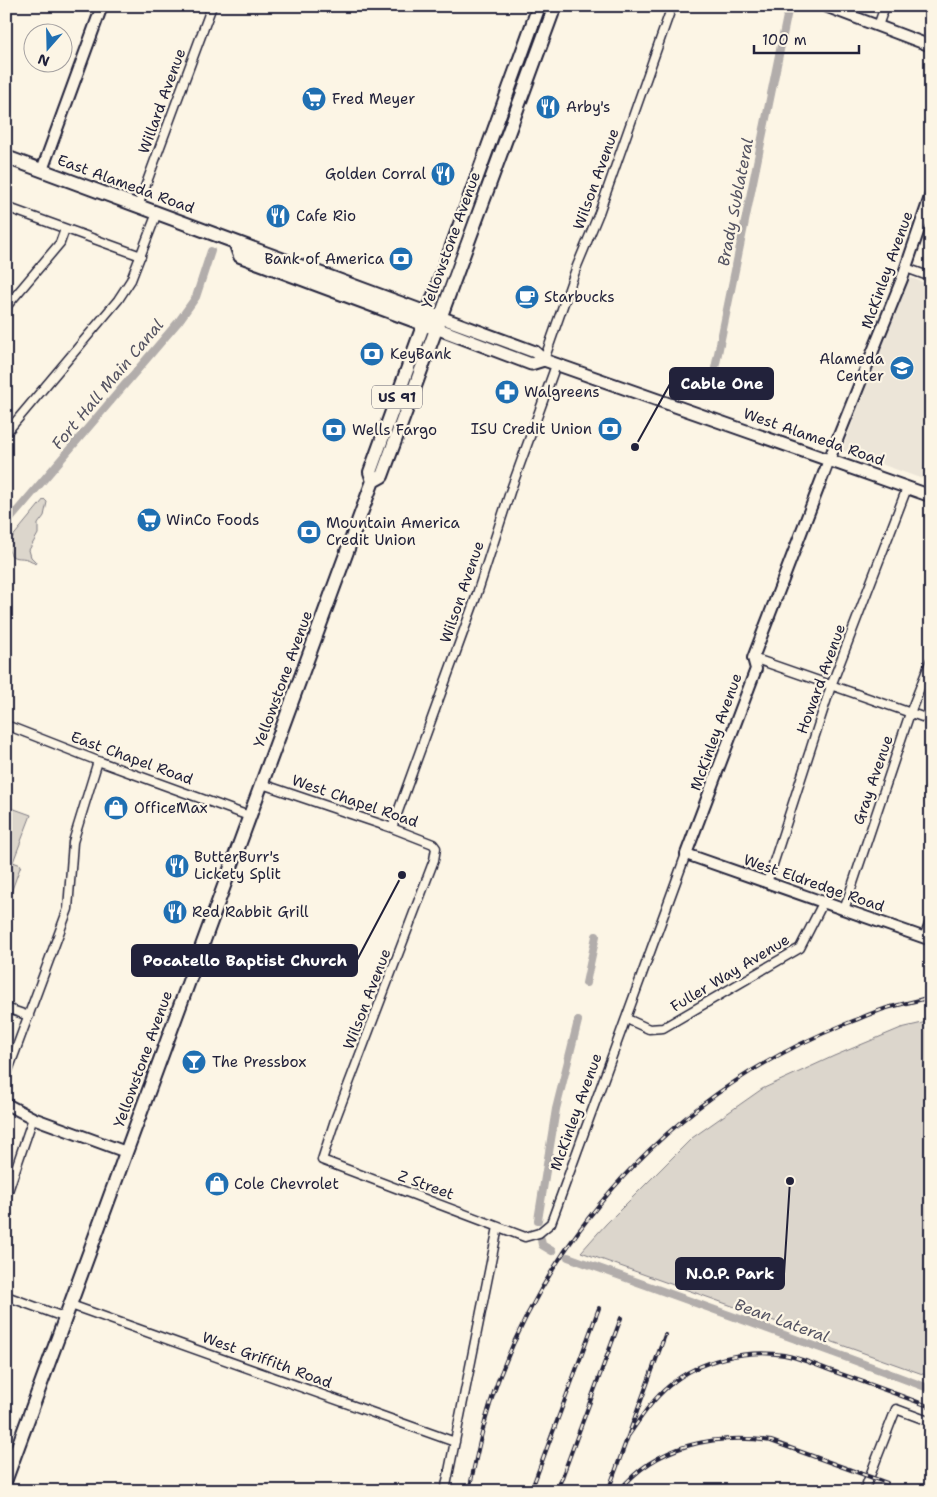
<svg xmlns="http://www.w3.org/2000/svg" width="937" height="1497" viewBox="0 0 937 1497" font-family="'Shantell Sans',sans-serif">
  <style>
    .built { fill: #ece5d8 }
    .green { fill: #dcd6cc; stroke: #7f7c84 }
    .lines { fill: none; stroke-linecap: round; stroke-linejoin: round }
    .canal { stroke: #b2adab; stroke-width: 8 }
    .minor-casing { stroke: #22223b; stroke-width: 11 }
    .tertiary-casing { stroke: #22223b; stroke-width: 14 }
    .secondary-casing { stroke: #22223b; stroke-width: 15 }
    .primary-casing { stroke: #22223b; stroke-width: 16 }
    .minor { stroke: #fcf5e5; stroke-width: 8 }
    .tertiary { stroke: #fcf5e5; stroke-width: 10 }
    .secondary { stroke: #fcf5e5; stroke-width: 11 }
    .primary { stroke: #fcf5e5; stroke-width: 12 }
    .rail-casing { stroke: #22223b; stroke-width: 4 }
    .rail { stroke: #fcf5e5; stroke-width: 2; stroke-dasharray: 5.5; stroke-linecap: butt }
    .labels { text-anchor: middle; stroke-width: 4.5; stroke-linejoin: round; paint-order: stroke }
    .shield { fill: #fcf5e5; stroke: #63616e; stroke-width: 1 }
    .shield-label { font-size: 14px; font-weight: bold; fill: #22223b }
    .poi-label { font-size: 15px; fill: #22223b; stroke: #fcf5e5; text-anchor: start }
    .street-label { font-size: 15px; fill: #22223b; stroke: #fcf5e5 }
    .water-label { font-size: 16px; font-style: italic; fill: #545362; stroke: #fcf5e5 }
    .leader { fill: none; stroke: #22223b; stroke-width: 2 }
    .callout-dot { fill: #22223b; stroke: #fcf5e5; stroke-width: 2 }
    .callout { fill: #22223b; stroke: #22223b; stroke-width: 2 }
    .callout-label { font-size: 16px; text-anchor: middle; font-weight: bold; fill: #fff }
  </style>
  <rect width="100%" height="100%" fill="#fcf5e5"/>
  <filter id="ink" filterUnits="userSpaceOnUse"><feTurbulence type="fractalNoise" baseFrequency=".02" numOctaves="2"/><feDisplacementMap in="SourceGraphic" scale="10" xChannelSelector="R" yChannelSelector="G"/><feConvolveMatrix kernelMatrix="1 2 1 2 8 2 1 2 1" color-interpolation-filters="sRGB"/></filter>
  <g filter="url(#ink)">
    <path class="built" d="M908,277L931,285V482L842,450Z"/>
    <path class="green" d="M44,499L47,502L44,516L38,524V534L29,550L31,557L36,562L35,564C27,555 17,560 12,556C10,554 8,548 6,545Z
      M6,806L31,815L13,862L21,865L6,906Z
      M931,1021V1377L581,1252L606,1224L692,1138L762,1089L834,1056L901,1028Z"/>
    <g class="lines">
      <path class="canal" d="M697,394L707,391L712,383L789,6
        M6,524L179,321L196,297L211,251
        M586,983L596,936
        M538,1220L556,1109L578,1021
        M541,1239L542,1245L552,1251
        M568,1257L837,1354L931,1389"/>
      <defs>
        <path id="minor" d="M878,26L885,6
          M138,206L212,6
          M6,207L141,256
          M906,268L931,277
          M6,307L60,243L65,229
          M544,360L577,266L599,213L672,6
          M6,433L118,300L131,280L157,213
          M753,658L931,720
          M6,725L98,761L249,816
          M262,784L392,828L433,844L436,848L434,860L335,1120L322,1160L525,1237L539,1233L551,1223L686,854
          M392,828L476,597L510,492L556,365
          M767,883L831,686L907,488
          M844,910L910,713L931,660
          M924,938L931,919
          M6,1008L29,1016
          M627,1019L649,1029L663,1028L800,948L823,903
          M6,1076L68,909L73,842L98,761
          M6,1197L33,1118
          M6,1296L66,1318
          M71,1305L455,1442
          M445,1491L498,1227
          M864,1491L896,1409L931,1422"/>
        <path id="tertiary" d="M825,6L931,46
          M42,170L102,6
          M931,194L902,279L829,460L753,658L756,669L686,854L931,940
          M6,1104L33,1118L126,1152"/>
        <path id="secondary" d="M440,317L535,352L544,360L931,496
          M436,328L531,364L544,360"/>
        <path id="primary" d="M6,157L435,316
          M235,242L240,256L431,327
          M373,481L382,476L555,6
          M6,1479L367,497L373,481L370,472L539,6"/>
      </defs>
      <use href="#minor" class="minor-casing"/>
      <use href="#tertiary" class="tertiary-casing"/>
      <use href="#secondary" class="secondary-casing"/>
      <use href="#primary" class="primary-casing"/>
      <use href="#minor" class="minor"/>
      <use href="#tertiary" class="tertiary"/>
      <use href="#secondary" class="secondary"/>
      <use href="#primary" class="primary"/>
      <defs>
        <path id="rail" d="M629,1435C641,1417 653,1399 670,1385C699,1360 746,1349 784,1355C801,1358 818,1366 835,1372C867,1383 899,1395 931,1407
          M469,1491C477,1453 485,1415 499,1378C562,1215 685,1087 848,1023C861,1018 874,1012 887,1008C901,1004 916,1001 931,997
          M531,1491L599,1308
          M557,1491L621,1318
          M608,1491L665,1335
          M619,1491C656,1445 715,1433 771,1441L887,1483"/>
      </defs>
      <use href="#rail" class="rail-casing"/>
      <use href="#rail" class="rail"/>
    </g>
  </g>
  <defs>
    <symbol id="supermarket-disc" viewBox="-11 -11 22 22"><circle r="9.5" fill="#1f6fb2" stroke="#fcf5e5"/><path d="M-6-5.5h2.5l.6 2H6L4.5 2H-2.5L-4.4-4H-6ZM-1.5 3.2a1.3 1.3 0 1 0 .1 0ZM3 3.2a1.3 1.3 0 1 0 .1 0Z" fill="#fff"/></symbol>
    <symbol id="restaurant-disc" viewBox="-11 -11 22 22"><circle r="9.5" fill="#1f6fb2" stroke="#fcf5e5"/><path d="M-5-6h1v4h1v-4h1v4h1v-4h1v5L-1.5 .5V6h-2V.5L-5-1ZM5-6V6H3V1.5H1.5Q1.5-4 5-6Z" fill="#fff"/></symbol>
    <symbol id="bank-disc" viewBox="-11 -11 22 22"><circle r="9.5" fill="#1f6fb2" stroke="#fcf5e5"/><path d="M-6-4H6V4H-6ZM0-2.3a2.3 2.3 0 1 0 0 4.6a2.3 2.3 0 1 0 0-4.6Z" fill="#fff"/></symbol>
    <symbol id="cafe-disc" viewBox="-11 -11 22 22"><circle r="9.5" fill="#1f6fb2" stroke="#fcf5e5"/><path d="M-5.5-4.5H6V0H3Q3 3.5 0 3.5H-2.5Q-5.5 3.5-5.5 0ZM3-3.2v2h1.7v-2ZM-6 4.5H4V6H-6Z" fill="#fff"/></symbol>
    <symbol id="school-disc" viewBox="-11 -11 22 22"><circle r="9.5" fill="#1f6fb2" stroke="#fcf5e5"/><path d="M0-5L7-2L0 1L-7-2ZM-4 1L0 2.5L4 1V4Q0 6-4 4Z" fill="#fff"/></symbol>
    <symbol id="pharmacy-disc" viewBox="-11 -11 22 22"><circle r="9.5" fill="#1f6fb2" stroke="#fcf5e5"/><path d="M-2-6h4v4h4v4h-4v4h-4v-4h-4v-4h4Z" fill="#fff"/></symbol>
    <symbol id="shop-disc" viewBox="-11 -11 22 22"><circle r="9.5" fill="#1f6fb2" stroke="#fcf5e5"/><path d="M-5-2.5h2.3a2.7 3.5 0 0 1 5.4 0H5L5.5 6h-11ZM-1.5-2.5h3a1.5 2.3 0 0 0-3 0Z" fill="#fff"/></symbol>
    <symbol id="bar-disc" viewBox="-11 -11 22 22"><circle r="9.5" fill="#1f6fb2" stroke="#fcf5e5"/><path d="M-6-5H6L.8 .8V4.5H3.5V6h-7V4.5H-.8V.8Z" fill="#fff"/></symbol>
  </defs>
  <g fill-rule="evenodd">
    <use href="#supermarket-disc" x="300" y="85" width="28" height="28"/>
    <use href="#restaurant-disc" x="534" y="93" width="28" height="28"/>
    <use href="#restaurant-disc" x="429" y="160" width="28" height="28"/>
    <use href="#restaurant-disc" x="264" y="202" width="28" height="28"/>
    <use href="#bank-disc" x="387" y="245" width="28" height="28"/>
    <use href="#cafe-disc" x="513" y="283" width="28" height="28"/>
    <use href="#bank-disc" x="358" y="340" width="28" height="28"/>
    <use href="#school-disc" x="888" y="354" width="28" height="28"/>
    <use href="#pharmacy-disc" x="493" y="378" width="28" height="28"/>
    <use href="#bank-disc" x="596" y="415" width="28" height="28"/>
    <use href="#bank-disc" x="320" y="416" width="28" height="28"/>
    <use href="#supermarket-disc" x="135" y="506" width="28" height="28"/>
    <use href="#bank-disc" x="295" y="518" width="28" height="28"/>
    <use href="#shop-disc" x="102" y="794" width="28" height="28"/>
    <use href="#restaurant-disc" x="163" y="852" width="28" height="28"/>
    <use href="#restaurant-disc" x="161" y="898" width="28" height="28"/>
    <use href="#bar-disc" x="180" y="1048" width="28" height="28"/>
    <use href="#shop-disc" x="203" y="1170" width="28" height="28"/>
  </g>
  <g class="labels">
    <rect class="shield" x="372" y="385.5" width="50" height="23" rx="4"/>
    <g class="shield-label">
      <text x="397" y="402">US 91</text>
    </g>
    <g class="poi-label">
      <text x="332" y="104">Fred Meyer</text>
      <text x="566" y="112">Arby's</text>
      <text x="426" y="179" text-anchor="end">Golden Corral</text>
      <text x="296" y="221">Cafe Rio</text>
      <text x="384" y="264" text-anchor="end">Bank of America</text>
      <text x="544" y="302">Starbucks</text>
      <text x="390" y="359">KeyBank</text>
      <text x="884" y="364" text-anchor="end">Alameda<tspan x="884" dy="17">Center</tspan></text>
      <text x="524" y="397">Walgreens</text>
      <text x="592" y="434" text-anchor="end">ISU Credit Union</text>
      <text x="352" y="435">Wells Fargo</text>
      <text x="166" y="525">WinCo Foods</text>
      <text x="326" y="528">Mountain America<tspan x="326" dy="17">Credit Union</tspan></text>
      <text x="134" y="813">OfficeMax</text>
      <text x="194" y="862">ButterBurr's<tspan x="194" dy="17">Lickety Split</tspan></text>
      <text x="192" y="917">Red Rabbit Grill</text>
      <text x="212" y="1067">The Pressbox</text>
      <text x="234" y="1189">Cole Chevrolet</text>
    </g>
    <g class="street-label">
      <text transform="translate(162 101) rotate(-70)" y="5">Willard Avenue</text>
      <text transform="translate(596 179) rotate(-70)" y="5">Wilson Avenue</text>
      <text transform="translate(126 184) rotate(20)" y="5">East Alameda Road</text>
      <text transform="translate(451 240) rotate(-70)" y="5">Yellowstone Avenue</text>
      <text transform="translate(887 270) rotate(-70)" y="5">McKinley Avenue</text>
      <text transform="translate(814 437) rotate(19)" y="5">West Alameda Road</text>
      <text transform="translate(462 592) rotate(-71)" y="5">Wilson Avenue</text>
      <text transform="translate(283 679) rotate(-70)" y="5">Yellowstone Avenue</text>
      <text transform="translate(821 679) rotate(-70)" y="5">Howard Avenue</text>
      <text transform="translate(716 732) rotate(-70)" y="5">McKinley Avenue</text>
      <text transform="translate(132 758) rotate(20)" y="5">East Chapel Road</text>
      <text transform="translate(873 780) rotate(-71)" y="5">Gray Avenue</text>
      <text transform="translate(355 801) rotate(19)" y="5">West Chapel Road</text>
      <text transform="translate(814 883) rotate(19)" y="5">West Eldredge Road</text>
      <text transform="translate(730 973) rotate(-31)" y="5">Fuller Way Avenue</text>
      <text transform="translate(367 999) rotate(-69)" y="5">Wilson Avenue</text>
      <text transform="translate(143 1059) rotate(-70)" y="5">Yellowstone Avenue</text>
      <text transform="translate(576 1112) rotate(-70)" y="5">McKinley Avenue</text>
      <text transform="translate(426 1185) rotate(20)" y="5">Z Street</text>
      <text transform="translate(267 1360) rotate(20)" y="5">West Griffith Road</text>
    </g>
    <g class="water-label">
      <text transform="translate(735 202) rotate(-79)" y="6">Brady Sublateral</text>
      <text transform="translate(107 384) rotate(-50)" y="6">Fort Hall Main Canal</text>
      <text transform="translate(782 1320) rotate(20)" y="6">Bean Lateral</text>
    </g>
  </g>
  <path class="leader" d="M635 447L670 384M402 875L357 960M790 1181L784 1274"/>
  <g class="callout-dot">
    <circle cx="635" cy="447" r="5"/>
    <circle cx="402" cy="875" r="5"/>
    <circle cx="790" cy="1181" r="5"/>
  </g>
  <g class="callout">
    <rect x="670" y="368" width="103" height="31" rx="5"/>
    <rect x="132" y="945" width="225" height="31" rx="5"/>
    <rect x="676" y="1258" width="108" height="31" rx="5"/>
  </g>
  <g class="callout-label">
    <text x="722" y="389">Cable One</text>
    <text x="245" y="966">Pocatello Baptist Church</text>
    <text x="730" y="1279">N.O.P. Park</text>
  </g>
  <rect width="937" height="1497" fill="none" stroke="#fcf5e5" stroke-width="25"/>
  <rect x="12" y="12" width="912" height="1472" fill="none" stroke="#22223b" stroke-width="2" filter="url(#ink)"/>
  <g transform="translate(48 48) rotate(200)"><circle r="24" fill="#fcf5e5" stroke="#a5a1a1"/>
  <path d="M0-4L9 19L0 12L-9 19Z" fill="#1f6fb2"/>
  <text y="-8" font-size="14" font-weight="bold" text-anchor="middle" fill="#22223b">N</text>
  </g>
  <path d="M754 45v8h105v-8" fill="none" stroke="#22223b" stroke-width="2.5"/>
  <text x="762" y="45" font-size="15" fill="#22223b" stroke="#fcf5e5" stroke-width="4" paint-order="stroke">100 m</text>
</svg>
